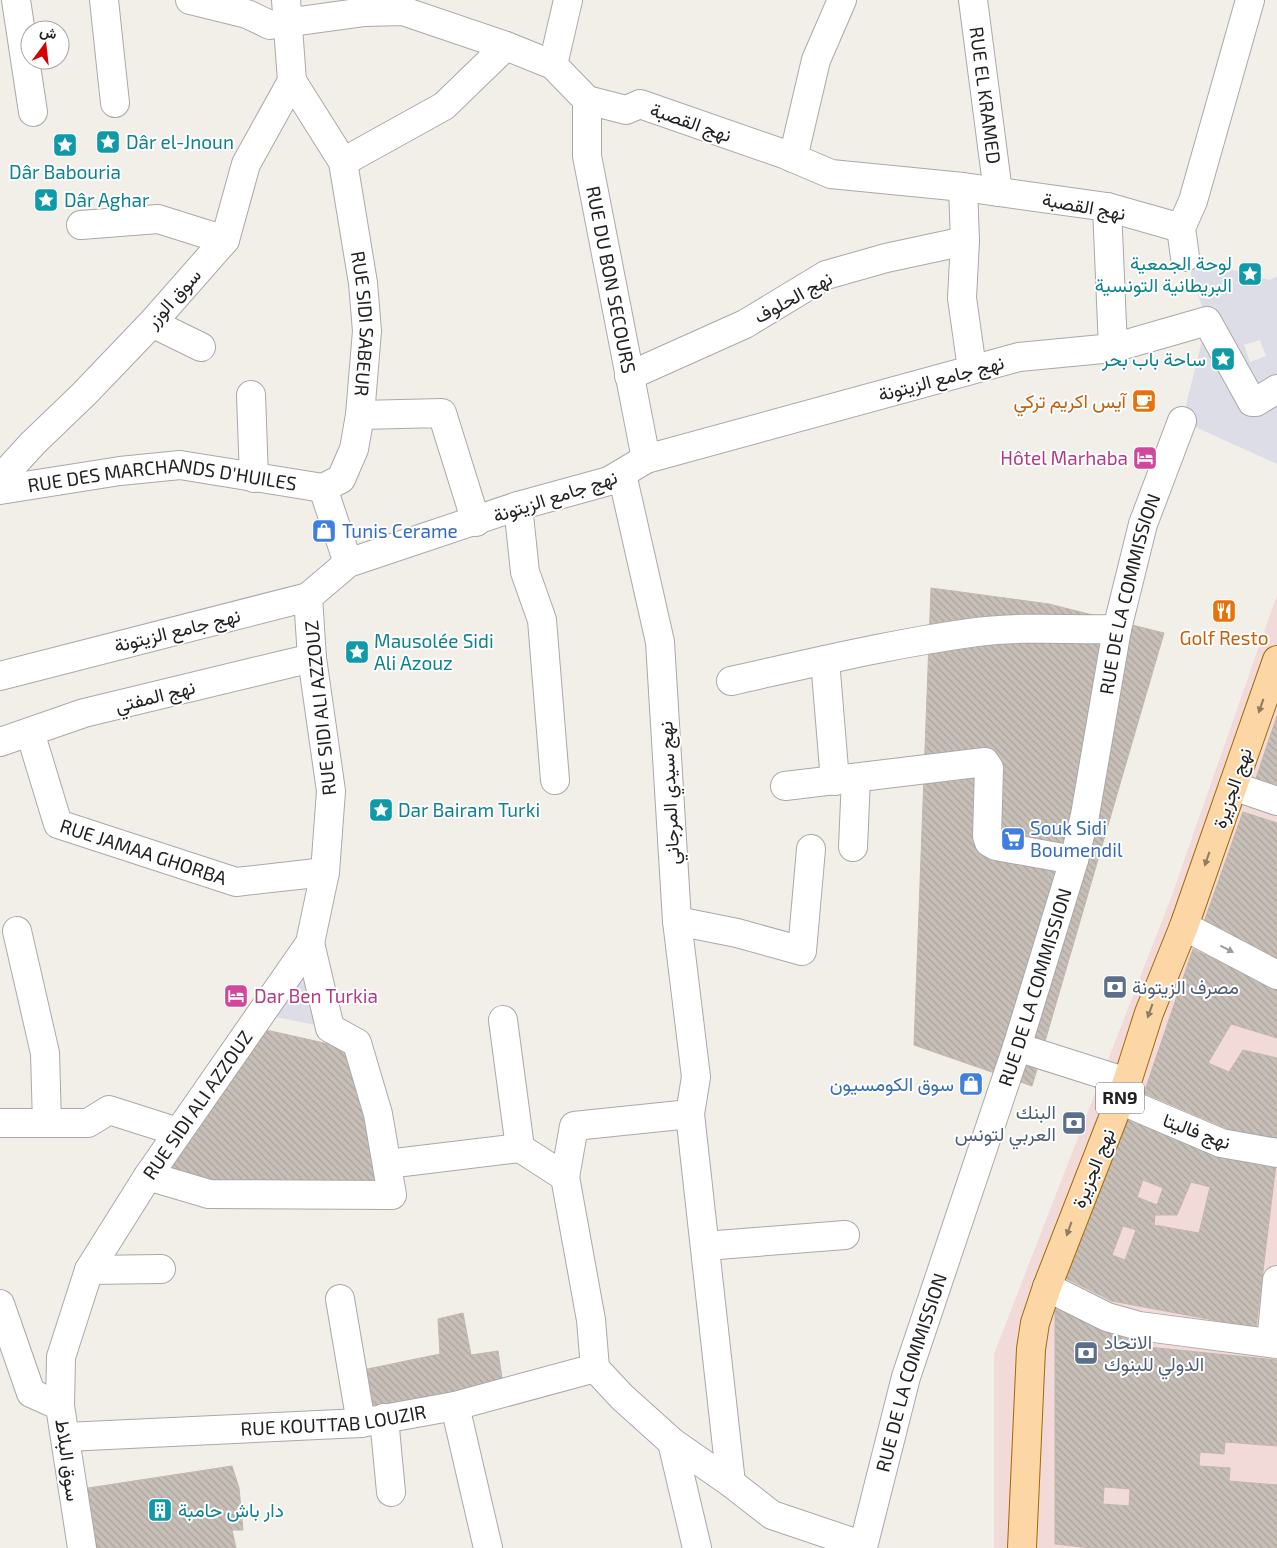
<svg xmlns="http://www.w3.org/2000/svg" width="1277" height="1548" viewBox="0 0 1277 1548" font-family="'Exo 2',Vazirmatn,sans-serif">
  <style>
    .commercial { fill: #f2dad9 }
    .plaza { fill: #dddde8; fill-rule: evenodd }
    .building { fill: url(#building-back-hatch); stroke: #c4b6ab; fill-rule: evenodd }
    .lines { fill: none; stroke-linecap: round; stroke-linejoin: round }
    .minor-casing { stroke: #a9a9a9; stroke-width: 30 }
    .major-casing { stroke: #a06b00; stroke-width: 30 }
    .minor { stroke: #fff; stroke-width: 28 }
    .major { stroke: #fcd6a4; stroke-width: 28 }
    .oneway { fill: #8f7c63 }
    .oneway2 { fill: #9c9c9c }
    .labels { text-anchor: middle; stroke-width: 4; stroke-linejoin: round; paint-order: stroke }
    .shield { fill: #fff; stroke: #646464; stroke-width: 1 }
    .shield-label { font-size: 18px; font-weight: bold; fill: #222 }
    .street-label { font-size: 19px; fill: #222; stroke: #fff }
    .culture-label { font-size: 19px; fill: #0d838f; stroke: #fff; text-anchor: start }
    .food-label { font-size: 19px; fill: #c56008; stroke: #fff; text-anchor: end }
    .hotel-label { font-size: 19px; fill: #b23c85; stroke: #fff; text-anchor: end }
    .shop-label { font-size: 19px; fill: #366cbe; stroke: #fff; text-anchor: start }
    .service-label { font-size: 19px; fill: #4e5e75; stroke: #fff; text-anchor: start }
  </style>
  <defs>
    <pattern id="building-back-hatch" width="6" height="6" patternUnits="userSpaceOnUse" patternTransform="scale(1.25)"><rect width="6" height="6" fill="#c7bfb8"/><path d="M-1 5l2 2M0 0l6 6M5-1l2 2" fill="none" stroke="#aba49e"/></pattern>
  </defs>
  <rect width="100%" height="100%" fill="#f2efe9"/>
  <path class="commercial" d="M1277,595V1548H994V1354L1172,895Z"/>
  <path class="plaza" d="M1185,257L1270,280L1277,276V464L1182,421L1207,321ZM1260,340L1266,356L1250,362L1244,345Z
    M310,943L330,1028L261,1014Z"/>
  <path class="building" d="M931,588L1049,604L1164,633L1032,1086L914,1045Z
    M1277,716V791L1254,784Z
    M1243,812L1277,823V958L1204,922Z
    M1193,949L1277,989V1038L1231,1024L1208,1063L1229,1072L1243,1050L1277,1058V1139L1247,1137L1144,1093Z
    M266,1030L342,1047L361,1087L377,1187L214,1184L169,1171Z
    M1130,1115L1276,1164L1256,1328L1112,1301L1063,1277ZM1143,1180L1163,1188L1157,1205L1137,1197ZM1191,1182L1210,1187L1199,1233L1154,1225L1155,1215H1177ZM1123,1226L1136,1230L1125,1260L1112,1255Z
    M1055,1303L1148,1347L1277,1360V1446L1225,1442L1224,1454L1200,1452L1199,1466L1230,1468L1229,1481L1277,1485V1548H1091L1055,1544ZM1104,1487L1130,1489L1129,1506L1103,1504Z
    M463,1313L471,1355L498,1351L504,1392L361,1421L353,1372L440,1354L438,1319Z
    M232,1466L239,1488L243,1530H232L236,1548H86L75,1490Z"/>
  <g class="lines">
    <defs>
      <g id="minor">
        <path d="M16,0L33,112"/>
        <path d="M104,0L115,103"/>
        <path d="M190,0L247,14L270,25L365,12L403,11L506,46L553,65L587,100L626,110L640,104L784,154L831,174L963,187L1107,207L1181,228"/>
        <path id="s1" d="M973,0L998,192"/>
        <path d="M553,65L568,0"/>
        <path id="s2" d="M292,81L343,162L363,283L367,331L360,415L354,449L341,479L323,488L348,563"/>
        <path id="s3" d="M587,100V156L646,459"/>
        <path d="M793,158L816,60L842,0"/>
        <path d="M343,162L444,106L506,46"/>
        <path d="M963,187L965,241L962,298L972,369"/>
        <path d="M1107,207L1113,348"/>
        <path d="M81,225L158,219L225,240"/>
        <path d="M1185,257L1181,228L1193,201L1250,0"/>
        <path d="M152,323L201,347"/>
        <path d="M629,376L745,324L826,275L886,258L965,241"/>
        <path d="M251,395L254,478"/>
        <path d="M360,415L442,413L476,522"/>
        <path d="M622,474L660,642L677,921L696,1077L690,1114L731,1483"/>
        <path d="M0,479L33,443L84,394L152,323L225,240L246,164L292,81L286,0"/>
        <path id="s4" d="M0,490L120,471L180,465L323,488"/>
        <path d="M518,506L525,572L542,620L555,780"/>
        <path d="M825,660L835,781"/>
        <path d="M0,676L308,597L348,563L518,506L609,481L646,459L1019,357L1113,348L1207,321L1252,402H1256L1277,389"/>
        <path d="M731,681C812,663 894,643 977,632C1023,626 1070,630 1117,629"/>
        <path id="s5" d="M30,732L58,824L236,882L325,872"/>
        <path d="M0,742L84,713L312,658"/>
        <path d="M785,786L985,762L989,768L987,836L989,842L996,846L1074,860"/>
        <path d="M1233,786L1277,801"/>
        <path d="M853,847L856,778"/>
        <path d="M677,921L737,933L802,951L811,849"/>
        <path d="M1184,926L1277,975"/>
        <path d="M17,931L45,1053L47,1123"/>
        <path d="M503,1020L520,1148"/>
        <path d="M1017,1047L1127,1082"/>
        <path d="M1120,1100L1221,1143L1277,1153"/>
        <path d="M0,1123H88L109,1110L178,1132"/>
        <path d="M387,1164L520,1148L565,1177L591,1320L595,1368L622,1397L672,1442L731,1483L772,1515L849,1541L863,1548"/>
        <path d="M148,1176L209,1194L392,1195L378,1114L357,1043L330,1028L310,943"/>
        <path d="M565,1177L574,1126L690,1114"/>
        <path d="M705,1246L845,1235"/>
        <path d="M89,1270L161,1269"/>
        <path d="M1047,1287L1107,1317L1139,1326L1277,1344"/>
        <path d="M340,1299L361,1423"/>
        <path d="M0,1304L31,1393L60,1406L82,1548"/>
        <path d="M1271,1343L1277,1280"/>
        <path id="s6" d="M60,1406L61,1357L89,1270L148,1176L310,943L325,872L331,791L312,658L308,597"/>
        <path d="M455,1406L488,1548"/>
        <path d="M384,1418L391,1492"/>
        <path id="s7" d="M66,1437L361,1423L455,1406L595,1368"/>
        <path d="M672,1442L697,1548"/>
        <path id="s8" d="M863,1547L906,1377L1017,1047L1074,860L1085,815L1117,629L1143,524L1182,421"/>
      </g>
      <path id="major" d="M1022,1548L1031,1349L1035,1323L1047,1287L1127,1082L1149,1013L1184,926L1277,660"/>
    </defs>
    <use href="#minor" class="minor-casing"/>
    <use href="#major" class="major-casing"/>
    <use href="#minor" class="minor"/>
    <use href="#major" class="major"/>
  </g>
  <defs><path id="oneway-solid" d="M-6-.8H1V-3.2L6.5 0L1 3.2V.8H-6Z" transform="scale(1.25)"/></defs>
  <g class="oneway">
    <use href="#oneway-solid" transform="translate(1261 706) rotate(109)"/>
    <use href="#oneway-solid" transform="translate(1207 859) rotate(109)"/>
    <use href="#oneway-solid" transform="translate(1150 1011) rotate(110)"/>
    <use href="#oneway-solid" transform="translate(1069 1229) rotate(110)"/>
  </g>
  <use class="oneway2" href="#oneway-solid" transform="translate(1227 949) rotate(27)"/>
  <defs>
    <symbol id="sight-square" viewBox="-11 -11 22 22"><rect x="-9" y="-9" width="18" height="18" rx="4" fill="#0f9aa8" stroke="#fff"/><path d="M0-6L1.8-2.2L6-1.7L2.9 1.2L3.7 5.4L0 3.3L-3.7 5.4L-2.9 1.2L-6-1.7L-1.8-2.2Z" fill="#fff"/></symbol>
    <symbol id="cafe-square" viewBox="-11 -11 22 22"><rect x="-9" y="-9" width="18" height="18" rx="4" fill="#e8710a" stroke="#fff"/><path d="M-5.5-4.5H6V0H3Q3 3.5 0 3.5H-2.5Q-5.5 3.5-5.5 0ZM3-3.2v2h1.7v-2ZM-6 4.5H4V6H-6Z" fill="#fff"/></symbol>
    <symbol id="hotel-square" viewBox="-11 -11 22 22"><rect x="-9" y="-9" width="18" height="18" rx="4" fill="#d1479c" stroke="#fff"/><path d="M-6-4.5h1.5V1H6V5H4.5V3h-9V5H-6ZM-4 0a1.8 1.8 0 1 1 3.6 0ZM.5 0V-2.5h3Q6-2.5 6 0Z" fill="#fff"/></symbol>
    <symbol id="shop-square" viewBox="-11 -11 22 22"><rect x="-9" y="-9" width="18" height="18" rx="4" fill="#3f7fe0" stroke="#fff"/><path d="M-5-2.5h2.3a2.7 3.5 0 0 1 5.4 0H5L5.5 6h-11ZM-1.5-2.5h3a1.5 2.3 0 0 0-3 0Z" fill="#fff"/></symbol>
    <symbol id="restaurant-square" viewBox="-11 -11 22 22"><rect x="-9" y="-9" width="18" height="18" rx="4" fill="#e8710a" stroke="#fff"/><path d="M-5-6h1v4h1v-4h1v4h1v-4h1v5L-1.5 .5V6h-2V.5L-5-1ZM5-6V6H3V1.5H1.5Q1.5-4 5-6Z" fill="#fff"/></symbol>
    <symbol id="supermarket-square" viewBox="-11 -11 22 22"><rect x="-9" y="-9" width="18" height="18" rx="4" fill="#3f7fe0" stroke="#fff"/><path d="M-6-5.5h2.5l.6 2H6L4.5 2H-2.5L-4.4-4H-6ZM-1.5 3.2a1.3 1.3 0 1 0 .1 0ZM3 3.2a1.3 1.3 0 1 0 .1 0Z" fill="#fff"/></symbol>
    <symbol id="bank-square" viewBox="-11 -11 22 22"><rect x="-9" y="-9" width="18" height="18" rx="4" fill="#5c6f8a" stroke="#fff"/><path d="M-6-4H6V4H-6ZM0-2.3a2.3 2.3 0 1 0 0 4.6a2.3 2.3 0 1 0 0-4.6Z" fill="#fff"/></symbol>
    <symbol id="building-square" viewBox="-11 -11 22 22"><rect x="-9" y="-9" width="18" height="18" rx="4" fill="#0f9aa8" stroke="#fff"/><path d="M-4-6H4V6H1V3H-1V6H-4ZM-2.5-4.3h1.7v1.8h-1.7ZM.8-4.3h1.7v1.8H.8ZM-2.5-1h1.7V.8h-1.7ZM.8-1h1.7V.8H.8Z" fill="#fff"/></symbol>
  </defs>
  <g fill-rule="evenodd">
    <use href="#sight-square" x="94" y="128" width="28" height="28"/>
    <use href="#sight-square" x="51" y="131" width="28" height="28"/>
    <use href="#sight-square" x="32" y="186" width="28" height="28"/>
    <use href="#sight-square" x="1236" y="260" width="28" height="28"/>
    <use href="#sight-square" x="1209" y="345" width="28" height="28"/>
    <use href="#cafe-square" x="1130" y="387" width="28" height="28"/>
    <use href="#hotel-square" x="1131" y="444" width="28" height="28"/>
    <use href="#shop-square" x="310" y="517" width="28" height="28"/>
    <use href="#restaurant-square" x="1210" y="597" width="28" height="28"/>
    <use href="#sight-square" x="343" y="638" width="28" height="28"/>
    <use href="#sight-square" x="367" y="796" width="28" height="28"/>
    <use href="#supermarket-square" x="999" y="825" width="28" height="28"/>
    <use href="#bank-square" x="1101" y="973" width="28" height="28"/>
    <use href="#hotel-square" x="222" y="982" width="28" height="28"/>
    <use href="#shop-square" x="957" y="1070" width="28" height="28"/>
    <use href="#bank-square" x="1060" y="1109" width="28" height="28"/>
    <use href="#bank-square" x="1072" y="1339" width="28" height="28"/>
    <use href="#building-square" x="146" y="1496" width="28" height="28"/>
  </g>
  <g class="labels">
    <rect class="shield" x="1096" y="1082.5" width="48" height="31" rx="4"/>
    <g class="shield-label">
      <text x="1120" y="1104">RN9</text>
    </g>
    <g class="street-label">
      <text dy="7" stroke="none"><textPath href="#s1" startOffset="96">RUE EL KRAMED</textPath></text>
      <text transform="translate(691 122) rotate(19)" y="7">نهج القصبة</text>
      <text transform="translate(1084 206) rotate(10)" y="7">نهج القصبة</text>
      <text dy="7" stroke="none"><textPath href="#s3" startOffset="182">RUE DU BON SECOURS</textPath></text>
      <text transform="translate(793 297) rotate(-29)" y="7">نهج الحلوف</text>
      <text transform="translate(173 298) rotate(-48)" y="7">سوق الوزر</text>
      <text dy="7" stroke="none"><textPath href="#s2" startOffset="259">RUE SIDI SABEUR</textPath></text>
      <text transform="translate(941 378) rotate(-15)" y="7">نهج جامع الزيتونة</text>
      <text dy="7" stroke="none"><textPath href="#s4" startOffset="164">RUE DES MARCHANDS D'HUILES</textPath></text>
      <text transform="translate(555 496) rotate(-18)" y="7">نهج جامع الزيتونة</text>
      <text dy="7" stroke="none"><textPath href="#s8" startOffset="991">RUE DE LA COMMISSION</textPath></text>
      <text transform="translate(177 630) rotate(-14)" y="7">نهج جامع الزيتونة</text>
      <text transform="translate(155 696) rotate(-14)" y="7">نهج المفتي</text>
      <text transform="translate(320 708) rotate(-96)" y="7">RUE SIDI ALI AZZOUZ</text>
      <text transform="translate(1232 788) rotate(-71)" y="7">نهج الجزيرة</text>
      <text transform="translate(669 793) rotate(-93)" y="7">نهج سيدي المرجاني</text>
      <text dy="7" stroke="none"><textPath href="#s5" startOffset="186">RUE JAMAA GHORBA</textPath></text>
      <text dy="7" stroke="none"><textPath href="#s8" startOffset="586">RUE DE LA COMMISSION</textPath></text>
      <text dy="7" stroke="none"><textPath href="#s6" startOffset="338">RUE SIDI ALI AZZOUZ</textPath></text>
      <text transform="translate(1197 1131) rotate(20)" y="7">نهج فاليتا</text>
      <text transform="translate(1093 1168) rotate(-68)" y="7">نهج الجزيرة</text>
      <text dy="7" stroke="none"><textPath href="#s8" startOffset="181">RUE DE LA COMMISSION</textPath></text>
      <text dy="7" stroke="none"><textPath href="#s7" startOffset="268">RUE KOUTTAB LOUZIR</textPath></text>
      <text transform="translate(68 1460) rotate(82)" y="7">سوق البلاط</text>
    </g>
    <g class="culture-label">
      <text x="126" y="149">Dâr el-Jnoun</text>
      <text x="65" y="179" text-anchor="middle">Dâr Babouria</text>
      <text x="64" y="207">Dâr Aghar</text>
      <text x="1232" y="270" text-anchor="end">لوحة الجمعية<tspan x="1232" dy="22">البريطانية التونسية</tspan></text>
      <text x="1206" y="366" text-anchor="end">ساحة باب بحر</text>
      <text x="374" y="648">Mausolée Sidi<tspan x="374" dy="22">Ali Azouz</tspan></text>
      <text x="398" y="817">Dar Bairam Turki</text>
      <text x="178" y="1517">دار باش حامبة</text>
    </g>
    <g class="food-label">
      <text x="1126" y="408">آيس اكريم تركي</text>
      <text x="1224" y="645" text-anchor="middle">Golf Resto</text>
    </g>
    <g class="hotel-label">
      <text x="1128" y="465">Hôtel Marhaba</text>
      <text x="254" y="1003" text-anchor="start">Dar Ben Turkia</text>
    </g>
    <g class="shop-label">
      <text x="342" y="538">Tunis Cerame</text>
      <text x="1030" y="835">Souk Sidi<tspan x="1030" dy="22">Boumendil</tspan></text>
      <text x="954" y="1091" text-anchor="end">سوق الكومسيون</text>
    </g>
    <g class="service-label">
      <text x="1132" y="994">مصرف الزيتونة</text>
      <text x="1056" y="1119" text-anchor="end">البنك<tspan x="1056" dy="22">العربي لتونس</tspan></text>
      <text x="1104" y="1349">الاتحاد<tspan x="1104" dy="22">الدولي للبنوك</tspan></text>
    </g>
  </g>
  <g transform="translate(45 45) rotate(15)"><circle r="24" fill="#ffffff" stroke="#a7a7a7"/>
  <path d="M0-4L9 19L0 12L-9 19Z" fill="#d40000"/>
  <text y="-8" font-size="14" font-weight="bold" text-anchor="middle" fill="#222222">ش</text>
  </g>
</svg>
